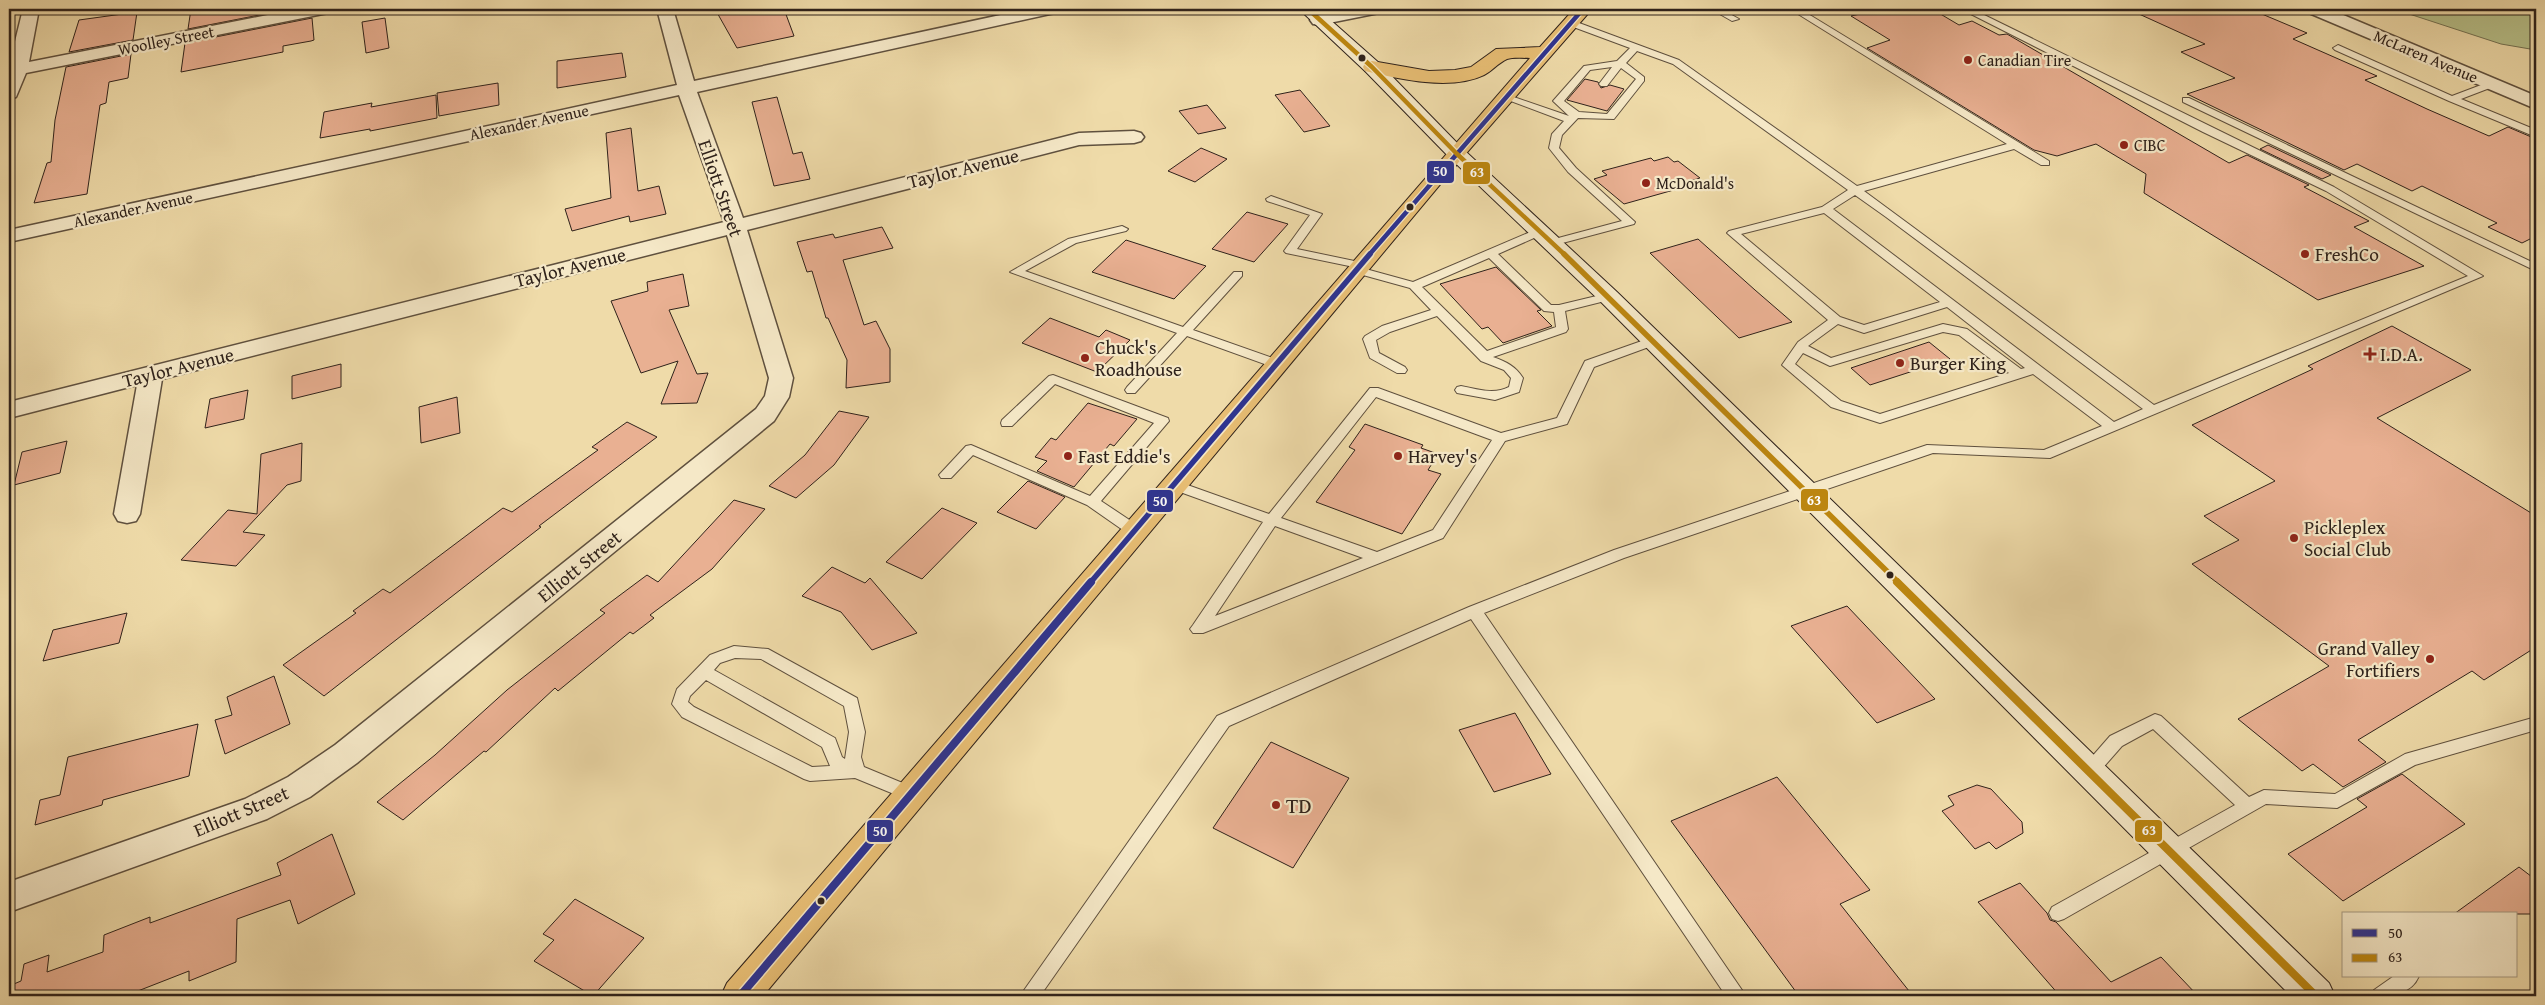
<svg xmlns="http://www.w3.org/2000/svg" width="2545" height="1005" viewBox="0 0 2545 1005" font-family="'Gentium Book Plus',serif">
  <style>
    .green { fill: #b7c089; stroke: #737152 }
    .building { fill: #e9b092; stroke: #2f221b }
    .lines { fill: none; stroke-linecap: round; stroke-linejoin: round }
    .service-casing { stroke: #5f503e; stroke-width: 2 }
    .minor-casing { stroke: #5f503e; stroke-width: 3 }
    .secondary-casing { stroke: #2f221b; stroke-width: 2 }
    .primary-casing { stroke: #2f221b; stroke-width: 2 }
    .service { fill: #f5e8c7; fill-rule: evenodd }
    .minor { fill: #f5e8c7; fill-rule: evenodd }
    .secondary { fill: #f5e8c7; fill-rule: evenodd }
    .primary { fill: #e8be74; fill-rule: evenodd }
    .bus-1-far2-casing { stroke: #f5e8c7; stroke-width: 7 }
    .bus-1-far1-casing { stroke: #f5e8c7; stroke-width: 9 }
    .bus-1-casing { stroke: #f5e8c7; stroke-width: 11 }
    .bus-2-far2-casing { stroke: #f5e8c7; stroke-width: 7 }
    .bus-2-far1-casing { stroke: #f5e8c7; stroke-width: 9 }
    .bus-2-casing { stroke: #f5e8c7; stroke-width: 11 }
    .bus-1-far2 { stroke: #2e3491; stroke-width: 4.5 }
    .bus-1-far1 { stroke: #2e3491; stroke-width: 5.5 }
    .bus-1 { stroke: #2e3491; stroke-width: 8 }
    .bus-2-far2 { stroke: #bc8610; stroke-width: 4.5 }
    .bus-2-far1 { stroke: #bc8610; stroke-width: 5.5 }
    .bus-2 { stroke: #bc8610; stroke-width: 8 }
    .bus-dot { fill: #2f221b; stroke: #f5e8c7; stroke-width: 2 }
    .poi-dot { fill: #8f2418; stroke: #f5e8c7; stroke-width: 2 }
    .labels { text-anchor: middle; stroke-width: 4.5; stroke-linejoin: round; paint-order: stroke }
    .far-street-label { font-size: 16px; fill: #2f221b; stroke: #f5e8c7 }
    .far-poi-label { font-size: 16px; fill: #2f221b; stroke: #f5e8c7; text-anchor: start }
    .street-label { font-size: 19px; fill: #2f221b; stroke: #f5e8c7 }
    .poi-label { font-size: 19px; fill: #2f221b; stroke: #f5e8c7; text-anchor: start }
    .near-poi-label { font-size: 22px; fill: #2f221b; stroke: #f5e8c7; text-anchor: start }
    .line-badge { stroke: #f5e8c7; stroke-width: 2 }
    .badge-label { font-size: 14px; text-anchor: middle; font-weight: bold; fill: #fff }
  </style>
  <rect width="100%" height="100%" fill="#efdba9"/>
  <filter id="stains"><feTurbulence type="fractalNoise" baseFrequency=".004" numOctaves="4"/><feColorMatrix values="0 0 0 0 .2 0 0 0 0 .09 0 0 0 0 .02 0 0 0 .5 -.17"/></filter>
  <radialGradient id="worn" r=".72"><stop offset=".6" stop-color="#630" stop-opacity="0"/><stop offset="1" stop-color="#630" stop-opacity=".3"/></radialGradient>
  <path class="green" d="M2394,9H2536V50L2501,44Z"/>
  <path class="building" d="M191,9H290L188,29Z
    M715,9H784L794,36L737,48Z
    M1883,9H1932L1959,25L1972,21L1999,35L2007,34L2229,163L2247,155L2309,185L2304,187L2369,221L2354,227L2424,266L2318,300L2144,193L2146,174L2096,144L2057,156L2034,150L1867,48L1890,40L1851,16Z
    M2128,9H2250L2307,33L2293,39L2377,76L2365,80L2427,109L2489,136L2508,127L2536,139V236L2522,243L2488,227L2497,223L2422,186L2412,191L2357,164L2344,170L2187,94L2235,78L2181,52L2205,44Z
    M137,12L133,40L69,52L79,20Z
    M312,18L314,40L311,41L283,46V52L181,72L185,43Z
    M385,18L389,48L366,53L362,22Z
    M622,53L626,77L557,88V61Z
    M131,54L128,78L109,82L106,103L100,105L87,194L34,203L47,163L51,162L55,120L66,67Z
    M1585,79L1598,82L1601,88L1610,85L1624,89L1607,111L1567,100Z
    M498,83L499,105L439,116L437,93Z
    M1300,90L1330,126L1304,132L1275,95Z
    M436,95L437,118L370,131V129L320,138L324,112L372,103L371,107Z
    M777,97L793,154L802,152L810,179L774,186L752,102Z
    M1207,105L1226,128L1198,134L1179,111Z
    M631,128L638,191L659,186L666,214L630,222L629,216L572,231L565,209L611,198L606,133Z
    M2268,145L2331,175L2322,179L2260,149Z
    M1201,148L1227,159L1195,182L1168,171Z
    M1668,157L1674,162L1678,161L1700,178L1690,181L1695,184L1624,204L1594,179L1607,175L1602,171L1651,158L1654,161Z
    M1247,212L1288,224L1254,262L1212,249Z
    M882,227L893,248L843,260L864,325L876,321L890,349V382L846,388L847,360L828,318H826L812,271L807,272L797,242L833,234L835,238Z
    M1698,239L1755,290L1792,322L1739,338L1650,253Z
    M1126,240L1206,266L1174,299L1092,272Z
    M1496,267L1541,310L1537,311L1552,326L1503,343L1488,327L1482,329L1440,284Z
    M683,274L689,306L669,310L697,374L708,373L697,403L661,404L678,361L641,373L611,301L648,291L647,282Z
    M1050,318L1099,337L1106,330L1130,340L1097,372L1022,343Z
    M2392,326L2471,370L2377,418L2536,516V647L2484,680L2472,671L2358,740L2386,762L2343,787L2313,764L2302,771L2238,719L2329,666L2192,564L2239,540L2204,516L2275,481L2192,425L2313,369L2308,366Z
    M1929,342L1950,359L1870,385L1851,368Z
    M341,364V387L292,399V376Z
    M248,390L244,419L205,428L210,399Z
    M457,397L460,433L421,443L419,407Z
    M1088,403L1137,419L1114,446L1110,444L1074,487L1037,471L1047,461L1035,457L1051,438L1056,440Z
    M839,411L869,417L834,465L796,498L769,486L805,455Z
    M627,422L657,437L539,526L541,527L324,696L283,665L356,613L353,611L383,589L390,593L503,508L512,512L598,450L592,447Z
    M1365,424L1423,445L1421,448L1438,454L1428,470L1441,474L1402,534L1316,502L1355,450L1349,447Z
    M67,441L60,473L14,485L22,452Z
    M302,443L301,481L287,485L243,532L265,535L236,566L181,560L228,510L257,514L261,454Z
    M1028,481L1065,497L1036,529L997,512Z
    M734,500L765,509L712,569L650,615L654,618L633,634L630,632L558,691L555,688L486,752L484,751L403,820L377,802L435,755L507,690L605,613L600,610L647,575L658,582Z
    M942,508L977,523L922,579L886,562Z
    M832,567L865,583L870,578L917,633L872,650L841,612L802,596Z
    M1847,606L1935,699L1877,723L1791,626Z
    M127,613L119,643L43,661L53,630Z
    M274,676L290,724L225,754L215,720L232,715L227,697Z
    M1515,713L1551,774L1494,792L1459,730Z
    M198,724L189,776L103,800L102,805L35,825L40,800L60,795L68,757Z
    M1271,742L1349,778L1293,868L1213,828Z
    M2402,774L2465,824L2343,901L2288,854L2367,807L2357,799Z
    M1777,777L1870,890L1840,904L1913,996H1799L1671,821Z
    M1977,785L1991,789L2022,822L2023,833L1996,849L1989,842L1975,849L1942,811L1954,805L1948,796Z
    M332,834L355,894L298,924L290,900L237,919L236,962L189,981V971L125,996H9V986L21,981L24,964L49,955L47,972L103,952L104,935L150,917V923L281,875L277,863Z
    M2519,867L2536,880V914H2454Z
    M2020,883L2047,913L2050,920L2056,922L2111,982L2161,957L2198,996H2060L1978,902Z
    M575,899L644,938L593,996L534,961L554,940L543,934Z"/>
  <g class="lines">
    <defs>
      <path id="service" d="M1711,9H1721L1739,19L1732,21Z
        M1790,9H1800L2049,161V165H2041L2014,149L1864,191L2154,405L2468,276L2326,191L2203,132L1961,9H1972L2334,187L2483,276L2050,458L1933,453L1624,558L1484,613L1746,996H1726L1471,619L1229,726L1040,996H1020L1217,716L1469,607L1614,550L1927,445L2044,450L2102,426L2033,374L1880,423L1831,407L1782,365L1798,342L1828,320L1727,233L1729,231L1822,207L1848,190L1673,64L1637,51L1626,63L1644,77V81L1614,119L1578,118L1562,135L1559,148L1576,168L1635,222L1634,224L1555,245H1547V241L1622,221L1568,172L1549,148L1552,134L1564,121L1500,97L1508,95L1569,116L1553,101L1584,66L1617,61L1630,48L1568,25L1566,23L1571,20L1679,60L1857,186L2007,144ZM1612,67L1599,84L1601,86H1607L1621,68L1636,79L1607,114L1579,112L1564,101L1590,70ZM1855,195L1886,217L2143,409L2114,422L1833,209ZM1824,213L1940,302L1864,325L1840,317L1741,234ZM1947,307L2025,368L2021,369L1967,329L1943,324L1831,358L1808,346L1838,324L1864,333ZM1943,332L1959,335L2009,373L1880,414L1841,401L1795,364L1803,353L1830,366Z
        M2338,45L2452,96L2489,82H2495V86L2461,99L2536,130V137L2449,101L2335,50L2333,48Z
        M2183,98H2189L2536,264V271L2183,102Z
        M1271,196L1322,214L1297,249L1364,263L1366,265L1362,268L1413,282L1535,230H1543V234L1498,254L1551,305H1559L1609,293L1615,297L1613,299L1565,311L1568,329L1566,332L1493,357C1507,362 1515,366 1523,378L1519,392L1495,400L1457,393L1455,390L1457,387L1461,386C1477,389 1494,395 1509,387L1511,378L1504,370L1481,361L1437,316L1390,332L1376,340L1379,353L1405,367L1407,370L1405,373H1397L1370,358L1363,339L1365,336L1382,326L1431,310L1410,288L1352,272L1350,270L1354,267L1286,253L1284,251L1310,215L1267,201L1266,199ZM1489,258L1544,311L1554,312L1556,327L1487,351L1422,287Z
        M1122,226L1128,229L1126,231L1076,243L1025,271L1183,327L1234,272H1242V276L1193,330L1281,361L1283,364L1281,367H1273L1187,336L1135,393H1127L1125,390L1127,387L1177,333L1010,272L1068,239Z
        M1653,337L1659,341L1657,344L1594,367L1567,424L1505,441L1443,538L1203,633H1193L1190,629L1193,625L1263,522L1169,488L1167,485L1169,482H1179L1269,514L1370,388H1378L1501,433L1557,418L1585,361ZM1376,397L1492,440L1433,530L1377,552L1281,518ZM1275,526L1363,558L1215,616Z
        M1053,375L1168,418L1169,421L1101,501L1140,527L1142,531L1140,535H1130L1087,505L973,455L951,478H941L939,475L966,446L971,445L1090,496L1154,423L1055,384L1012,426H1002L1001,423L1002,420L1049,376Z
        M734,646L768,649L857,698L865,732L861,757L864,767L917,789L919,794L917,799L911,801L855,778L810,781L804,779L682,717L672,704L677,689L710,655ZM735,658L761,659L844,706L849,732L845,759L842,757L835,738L714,670L720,663ZM706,680L822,747L830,766L812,767L694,707L688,702L690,696Z
        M2155,714L2161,716L2249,797L2264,790L2335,794L2405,754L2536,717V730L2415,765L2337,808L2266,804L2064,919L2058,921L2052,919L2049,913L2052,907L2235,805L2153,729L2122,746L2094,778L2088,780L2082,778L2080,773L2082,768L2110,736Z
        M2394,976H2419C2411,995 2390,996 2372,996L2374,990Z"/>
      <path id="minor" d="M23,9H39L29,62L298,9H331L329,13L323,14L26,73L16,97L9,99V66Z
        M657,9H673L694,81L1028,9H1058L1056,13L1050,14L697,92L743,218L1079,133L1134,131L1141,133L1144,137L1141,141L1134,143L1079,145L747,230L793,378L789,397L774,421L357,763L310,797L267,819L9,912V882L245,799L288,777L335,745L756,409L765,396L769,378L727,235L162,379L140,514L136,521L127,523L118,521L114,514L137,385L9,418V402L724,222L679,95L9,242V230L677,85Z
        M1349,9H1381L1379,13L1319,25L1313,24L1310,20L1313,16Z
        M2307,9H2329L2536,96V109L2309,13Z"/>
      <path id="secondary" d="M1299,9H1318L1379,63L1463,149L1617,292L2329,983L2335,996H2291L1601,302L1449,157L1365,71Z"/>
      <path id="primary" d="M1574,9H1592L1463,157L763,996H721L727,983L1530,58C1523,58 1513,57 1507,59C1498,63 1492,71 1484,75C1451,91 1399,79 1365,71L1363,67L1365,63L1372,61L1429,71L1455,70L1471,67L1496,49L1540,47Z"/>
    </defs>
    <use href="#service" class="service-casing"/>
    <use href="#minor" class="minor-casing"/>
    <use href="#secondary" class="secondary-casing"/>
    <use href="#primary" class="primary-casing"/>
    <use href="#service" class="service"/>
    <use href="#minor" class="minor"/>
    <use href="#secondary" class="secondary"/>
    <use href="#primary" class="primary"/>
    <defs>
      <path id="bus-1-far2" d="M1369,255L1583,9"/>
      <path id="bus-1-far1" d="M1090,583L1370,254"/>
      <path id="bus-1" d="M740,996L1091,582"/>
      <path id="bus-2-far2" d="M1308,9L1372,67L1456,153L1565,255"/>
      <path id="bus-2-far1" d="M1564,254L1899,583"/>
      <path id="bus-2" d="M1897,582L2316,996"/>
    </defs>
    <use href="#bus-1-far2" class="bus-1-far2-casing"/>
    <use href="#bus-1-far1" class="bus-1-far1-casing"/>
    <use href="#bus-1" class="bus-1-casing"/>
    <use href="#bus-2-far2" class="bus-2-far2-casing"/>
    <use href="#bus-2-far1" class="bus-2-far1-casing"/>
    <use href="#bus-2" class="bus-2-casing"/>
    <use href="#bus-1-far2" class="bus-1-far2"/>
    <use href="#bus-1-far1" class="bus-1-far1"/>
    <use href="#bus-1" class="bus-1"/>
    <use href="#bus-2-far2" class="bus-2-far2"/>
    <use href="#bus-2-far1" class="bus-2-far1"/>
    <use href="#bus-2" class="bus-2"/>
  </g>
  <g class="bus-dot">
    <circle cx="1362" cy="58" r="4.5"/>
    <circle cx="1410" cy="207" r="4.5"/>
    <circle cx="1890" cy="575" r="4.5"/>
    <circle cx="821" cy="901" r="4.5"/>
  </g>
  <g class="poi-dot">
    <circle cx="1968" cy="60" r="5"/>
    <circle cx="2124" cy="145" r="5"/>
    <circle cx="1646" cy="183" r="5"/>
    <circle cx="2305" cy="254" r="5"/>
    <path d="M2367.5 346.5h5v5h5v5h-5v5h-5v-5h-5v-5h5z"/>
    <circle cx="1085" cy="358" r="5"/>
    <circle cx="1900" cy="363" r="5"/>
    <circle cx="1068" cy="456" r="5"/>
    <circle cx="1398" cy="456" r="5"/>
    <circle cx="2294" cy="538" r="5"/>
    <circle cx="2430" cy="659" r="5"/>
    <circle cx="1276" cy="805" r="5"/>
  </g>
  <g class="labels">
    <g class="far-street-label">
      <text transform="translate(166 40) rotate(-11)" y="6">Woolley Street</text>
      <text transform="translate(2426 56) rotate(23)" y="6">McLaren Avenue</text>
      <text transform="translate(529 122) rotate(-12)" y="6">Alexander Avenue</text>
      <text transform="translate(133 209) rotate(-12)" y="6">Alexander Avenue</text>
    </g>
    <g class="far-poi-label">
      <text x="1978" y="66">Canadian Tire</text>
      <text x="2134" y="151">CIBC</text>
      <text x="1656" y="189">McDonald's</text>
    </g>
    <g class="street-label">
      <text transform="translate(963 168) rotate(-14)" y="7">Taylor Avenue</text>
      <text transform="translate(721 188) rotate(71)" y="7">Elliott Street</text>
      <text transform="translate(570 267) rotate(-14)" y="7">Taylor Avenue</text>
      <text transform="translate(178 367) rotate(-14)" y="7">Taylor Avenue</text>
      <text transform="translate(579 566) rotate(-39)" y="7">Elliott Street</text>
      <text transform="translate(241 811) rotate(-23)" y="7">Elliott Street</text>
    </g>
    <g class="poi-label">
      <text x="2315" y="261">FreshCo</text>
      <text x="1095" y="354">Chuck's<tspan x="1095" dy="22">Roadhouse</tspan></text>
      <text x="2380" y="361">I.D.A.</text>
      <text x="1910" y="370">Burger King</text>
      <text x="1078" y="463">Fast Eddie's</text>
      <text x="1408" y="463">Harvey's</text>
      <text x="2304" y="534">Pickleplex<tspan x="2304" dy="22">Social Club</tspan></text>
      <text x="2420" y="655" text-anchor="end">Grand Valley<tspan x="2420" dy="22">Fortifiers</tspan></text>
    </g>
    <g class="near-poi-label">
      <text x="1286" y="813">TD</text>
    </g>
  </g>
  <g class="line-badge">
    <rect x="1426" y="160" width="29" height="24" rx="5" fill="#2e3491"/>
    <rect x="1462" y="161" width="29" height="24" rx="5" fill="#bc8610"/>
    <rect x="1800" y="488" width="29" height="24" rx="5" fill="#bc8610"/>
    <rect x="1146" y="489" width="28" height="24" rx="5" fill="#2e3491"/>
    <rect x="2134" y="819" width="29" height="24" rx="5" fill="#bc8610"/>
    <rect x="866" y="819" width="28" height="24" rx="5" fill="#2e3491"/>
  </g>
  <g class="badge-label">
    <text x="1440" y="176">50</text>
    <text x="1477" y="177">63</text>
    <text x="1814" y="505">63</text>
    <text x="1160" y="506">50</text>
    <text x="2149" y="835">63</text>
    <text x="880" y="836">50</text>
  </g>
  <rect width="2545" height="1005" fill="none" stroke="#efdba9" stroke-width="30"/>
  <rect x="10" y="10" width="2525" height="985" fill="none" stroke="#2f221b" stroke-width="2.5"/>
  <rect x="15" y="15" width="2515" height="975" fill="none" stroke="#2f221b"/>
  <rect x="2342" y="912" width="175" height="65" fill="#f5e8c7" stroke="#a69982"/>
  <rect x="2352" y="929" width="25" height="8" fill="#2e3491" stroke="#a69982"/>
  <text x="2388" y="938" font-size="15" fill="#2f221b">50</text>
  <rect x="2352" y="954" width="25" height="8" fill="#bc8610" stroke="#a69982"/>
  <text x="2388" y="962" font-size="15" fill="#2f221b">63</text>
  <rect width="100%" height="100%" filter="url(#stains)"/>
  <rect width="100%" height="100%" fill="url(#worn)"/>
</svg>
